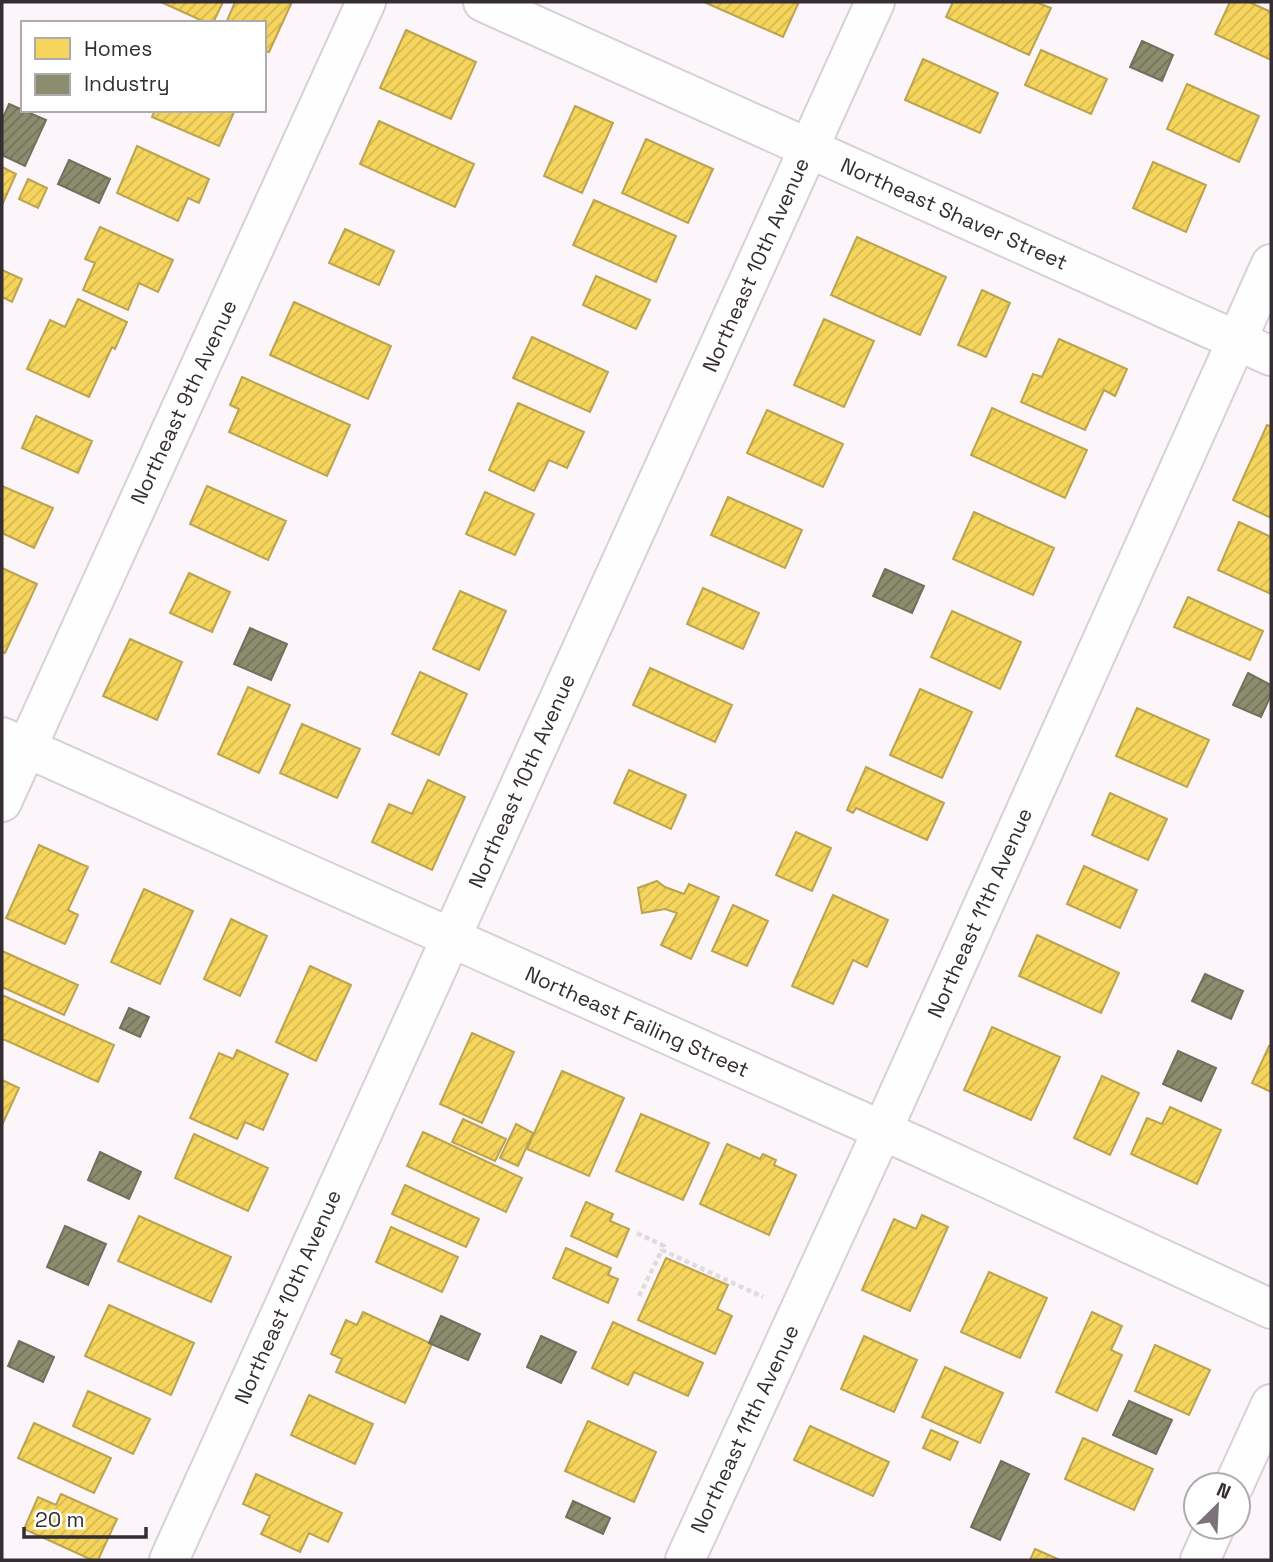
<svg xmlns="http://www.w3.org/2000/svg" width="1273" height="1562" viewBox="0 0 1273 1562" font-family="'Space Grotesk',sans-serif">
  <style>
    .homes { fill: url(#homes-hatch); stroke: #bca350; stroke-width: 2 }
    .industry { fill: url(#industry-hatch); stroke: #72705d; stroke-width: 2 }
    .lines { fill: none; stroke-linecap: round; stroke-linejoin: round }
    .minor-casing { stroke: #d7d1d6; stroke-width: 42 }
    .path { stroke: #dedcdd; stroke-width: 4.5; stroke-dasharray: 5 3.5; stroke-linecap: butt }
    .minor { stroke: #fffefe; stroke-width: 38 }
    .labels { text-anchor: middle; stroke-width: 7; stroke-linejoin: round; paint-order: stroke }
    .street-label { font-size: 21px; fill: #342d34; stroke: #fff }
  </style>
  <defs>
    <pattern id="homes-hatch" width="6" height="6" patternUnits="userSpaceOnUse" patternTransform="scale(1.75)"><rect width="6" height="6" fill="#f6d55c"/><path d="M-1 1l2-2M0 6l6-6M5 7l2-2" fill="none" stroke="#d4b751"/></pattern>
    <pattern id="industry-hatch" width="6" height="6" patternUnits="userSpaceOnUse" patternTransform="scale(1.75)"><rect width="6" height="6" fill="#8c8c6e"/><path d="M-1 1l2-2M0 6l6-6M5 7l2-2" fill="none" stroke="#73735b"/></pattern>
  </defs>
  <rect width="100%" height="100%" fill="#fcf6fb"/>
  <path class="homes" d="M161,2H223L213,23H207Z
    M235,2H292L269,52L264,51V23H226Z
    M704,2H794L798,4L783,37Z
    M953,2H1036L1051,8L1029,55L946,17Z
    M1230,2H1249L1271,12V60L1215,34Z
    M406,30L476,62L451,119L380,88Z
    M1041,50L1107,79L1091,114L1025,85Z
    M923,59L998,93L980,133L905,100Z
    M1187,84L1259,116L1239,162L1167,129Z
    M575,106L613,123L582,193L544,176Z
    M155,110H235L219,146L152,117Z
    M379,121L474,164L455,207L360,164Z
    M646,139L713,169L688,223L622,193Z
    M137,146L209,179L199,203L188,198L178,221L117,193Z
    M1153,162L1206,185L1186,232L1133,208Z
    M2,167L16,174L2,205Z
    M28,179L47,188L38,208L19,199Z
    M594,200L676,236L656,282L573,245Z
    M100,227L173,260L158,292L139,283L128,310L83,290L95,263L85,259Z
    M345,229L394,251L379,285L329,263Z
    M857,237L946,277L920,335L831,295Z
    M2,270L22,279L12,302L2,297Z
    M596,276L650,300L636,329L583,305Z
    M982,290L1010,303L986,357L958,345Z
    M78,299L127,322L115,349L112,347L89,397L27,369L50,320L65,327Z
    M294,302L391,346L368,399L270,355Z
    M824,319L874,341L844,407L794,385Z
    M532,337L608,372L590,412L513,378Z
    M1059,339L1127,369L1115,396L1104,390L1085,430L1021,402L1033,374L1042,377Z
    M242,377L350,425L327,476L229,432L239,409L230,405Z
    M518,403L584,432L567,468L549,460L534,491L489,470Z
    M992,408L1087,450L1065,498L971,455Z
    M767,410L843,444L823,487L747,453Z
    M36,416L92,441L78,473L22,448Z
    M1267,425L1271,427V518L1233,500Z
    M2,486L53,508L34,548L2,533Z
    M207,486L286,521L268,560L190,524Z
    M485,492L534,514L515,555L466,534Z
    M728,497L802,530L785,568L711,535Z
    M974,512L1054,548L1033,595L953,559Z
    M1239,522L1271,537V594L1218,570Z
    M2,568L37,584L5,653L2,652Z
    M189,573L230,592L212,632L170,613Z
    M703,588L759,613L743,649L687,624Z
    M460,591L506,611L479,670L433,649Z
    M1188,597L1263,631L1250,660L1174,627Z
    M952,611L1021,642L1000,689L931,657Z
    M130,639L182,662L157,720L103,696Z
    M650,668L732,705L715,742L633,705Z
    M420,672L467,694L439,755L392,734Z
    M248,687L290,705L259,773L218,754Z
    M920,689L972,712L942,778L890,755Z
    M1137,708L1209,740L1187,787L1116,756Z
    M302,724L360,749L337,798L280,773Z
    M866,767L944,803L927,840L856,808L853,813L847,810Z
    M629,770L686,795L671,829L614,803Z
    M428,780L465,797L432,870L372,842L389,804L412,814Z
    M1110,793L1167,819L1148,860L1092,835Z
    M796,832L831,848L812,891L776,875Z
    M39,845L88,867L68,910L78,915L65,944L6,918Z
    M1084,866L1137,890L1120,928L1067,904Z
    M657,881L665,887L684,894L689,884L719,897L691,959L661,945L677,913L665,909L642,913L638,888Z
    M144,889L193,911L160,984L111,962Z
    M833,895L888,920L867,967L853,960L833,1004L792,986Z
    M733,905L768,921L747,966L712,951Z
    M231,919L267,936L240,996L204,979Z
    M1037,935L1119,973L1101,1013L1019,976Z
    M2,951L78,985L64,1015L2,987Z
    M310,966L351,985L316,1061L276,1042Z
    M2,995L114,1045L98,1082L3,1039L2,1042Z
    M992,1027L1060,1057L1031,1120L964,1090Z
    M472,1033L514,1052L482,1123L440,1104Z
    M1269,1046H1271V1092L1252,1083Z
    M237,1050L288,1074L263,1130L245,1122L237,1139L190,1118L219,1053L233,1059Z
    M562,1071L624,1098L589,1176L527,1149Z
    M1102,1076L1139,1093L1110,1155L1074,1138Z
    M2,1080L19,1088L2,1125Z
    M1170,1107L1221,1130L1197,1184L1131,1154L1147,1118L1162,1124Z
    M641,1114L709,1143L683,1200L616,1171Z
    M463,1119L506,1139L495,1161L452,1142Z
    M516,1124L533,1133L518,1166L500,1158Z
    M423,1132L522,1178L506,1212L407,1166Z
    M194,1134L268,1168L248,1211L175,1178Z
    M727,1144L760,1159L763,1154L776,1160L774,1165L796,1175L769,1235L700,1204Z
    M405,1185L479,1219L466,1247L392,1214Z
    M586,1202L613,1214L610,1221L629,1229L617,1257L571,1236Z
    M922,1215L948,1227L910,1311L862,1290L894,1219L916,1229Z
    M139,1216L231,1257L211,1302L118,1261Z
    M391,1227L458,1257L442,1292L376,1262Z
    M566,1248L611,1268L608,1275L618,1279L608,1303L553,1278Z
    M666,1258L728,1285L717,1309L732,1316L715,1354L638,1320Z
    M989,1272L1047,1298L1020,1358L961,1332Z
    M109,1305L194,1343L171,1395L85,1356Z
    M363,1312L432,1344L405,1403L336,1372L342,1359L331,1354L346,1320L357,1325Z
    M1092,1312L1122,1326L1111,1350L1122,1355L1097,1411L1056,1392Z
    M613,1322L703,1363L688,1396L634,1372L628,1385L592,1368Z
    M864,1336L917,1360L894,1412L841,1389Z
    M1155,1345L1210,1370L1189,1415L1135,1391Z
    M945,1367L1003,1393L980,1443L922,1417Z
    M88,1391L150,1419L133,1454L73,1426Z
    M309,1395L373,1424L355,1464L291,1435Z
    M588,1421L656,1452L634,1502L565,1471Z
    M34,1423L111,1458L94,1493L18,1458Z
    M810,1426L889,1462L873,1496L794,1460Z
    M931,1430L958,1442L950,1460L923,1448Z
    M1083,1438L1153,1469L1134,1510L1065,1479Z
    M256,1474L342,1513L328,1542L309,1533L300,1552L261,1534L270,1516L243,1504Z
    M61,1494L117,1519L98,1560H92L24,1529L38,1497L56,1505Z
    M1035,1549L1060,1560H1030Z"/>
  <path class="industry" d="M1142,41L1173,55L1162,81L1130,67Z
    M9,104L46,120L25,166L2,155V120Z
    M69,160L110,179L99,203L58,184Z
    M885,569L924,586L912,613L873,596Z
    M250,628L287,644L271,680L234,664Z
    M1248,673L1271,685V695L1261,717L1233,705Z
    M1205,974L1243,991L1231,1019L1192,1001Z
    M129,1008L149,1017L140,1037L120,1028Z
    M1178,1051L1216,1068L1201,1101L1163,1084Z
    M100,1152L141,1172L129,1199L88,1180Z
    M65,1226L106,1244L88,1285L47,1267Z
    M441,1316L480,1334L468,1360L429,1343Z
    M541,1336L576,1352L561,1383L527,1367Z
    M19,1341L54,1357L43,1382L8,1366Z
    M1129,1401L1172,1420L1156,1454L1113,1435Z
    M1001,1461L1029,1474L1000,1540L971,1527Z
    M573,1501L610,1518L603,1534L566,1517Z"/>
  <g class="lines">
    <defs>
      <path id="minor" d="M483,2L1271,356
        M2,737L917,1146L1271,1309
        M2,802L366,2
        M1234,1485L1271,1404
        M169,1560L875,2
        M685,1560L882,1131L1271,264
        M1200,1560L1215,1527"/>
    </defs>
    <use href="#minor" class="minor-casing"/>
    <path class="path" d="M637,1233L664,1246L662,1250L763,1297
      M639,1296L662,1250"/>
    <use href="#minor" class="minor"/>
  </g>
  <g class="labels">
    <g class="street-label">
      <text transform="translate(954 214) rotate(24)" y="7">Northeast Shaver Street</text>
      <text transform="translate(756 265) rotate(-66)" y="7">Northeast 10th Avenue</text>
      <text transform="translate(184 402) rotate(-65)" y="7">Northeast 9th Avenue</text>
      <text transform="translate(522 781) rotate(-66)" y="7">Northeast 10th Avenue</text>
      <text transform="translate(980 913) rotate(-66)" y="7">Northeast 11th Avenue</text>
      <text transform="translate(637 1022) rotate(24)" y="7">Northeast Failing Street</text>
      <text transform="translate(288 1297) rotate(-66)" y="7">Northeast 10th Avenue</text>
      <text transform="translate(745 1429) rotate(-65)" y="7">Northeast 11th Avenue</text>
    </g>
  </g>
  <rect width="1273" height="1562" fill="none" stroke="#342d34" stroke-width="7"/>
  <rect x="21" y="21" width="245" height="91" fill="#ffffff" stroke="#aeabae" stroke-width="2"/>
  <rect x="35" y="38" width="35" height="21" fill="#f6d55c" stroke="#aeabae" stroke-width="2"/>
  <text x="84" y="56" font-size="21" fill="#342d34">Homes</text>
  <rect x="35" y="74" width="35" height="21" fill="#8c8c6e" stroke="#aeabae" stroke-width="2"/>
  <text x="84" y="91" font-size="21" fill="#342d34">Industry</text>
  <g transform="translate(1217 1506) rotate(24)"><circle r="33" fill="#ffffff" stroke="#aeabae" stroke-width="2"/>
  <path d="M0-5L12 26L0 18L-12 26Z" fill="#7a737a"/>
  <text y="-10" font-size="19" font-weight="bold" text-anchor="middle" fill="#342d34">N</text>
  </g>
  <path d="M24 1527v10h122v-10" fill="none" stroke="#342d34" stroke-width="3.5"/>
  <text x="35" y="1527" font-size="21" fill="#342d34" stroke="#ffffff" stroke-width="5" paint-order="stroke">20 m</text>
</svg>
